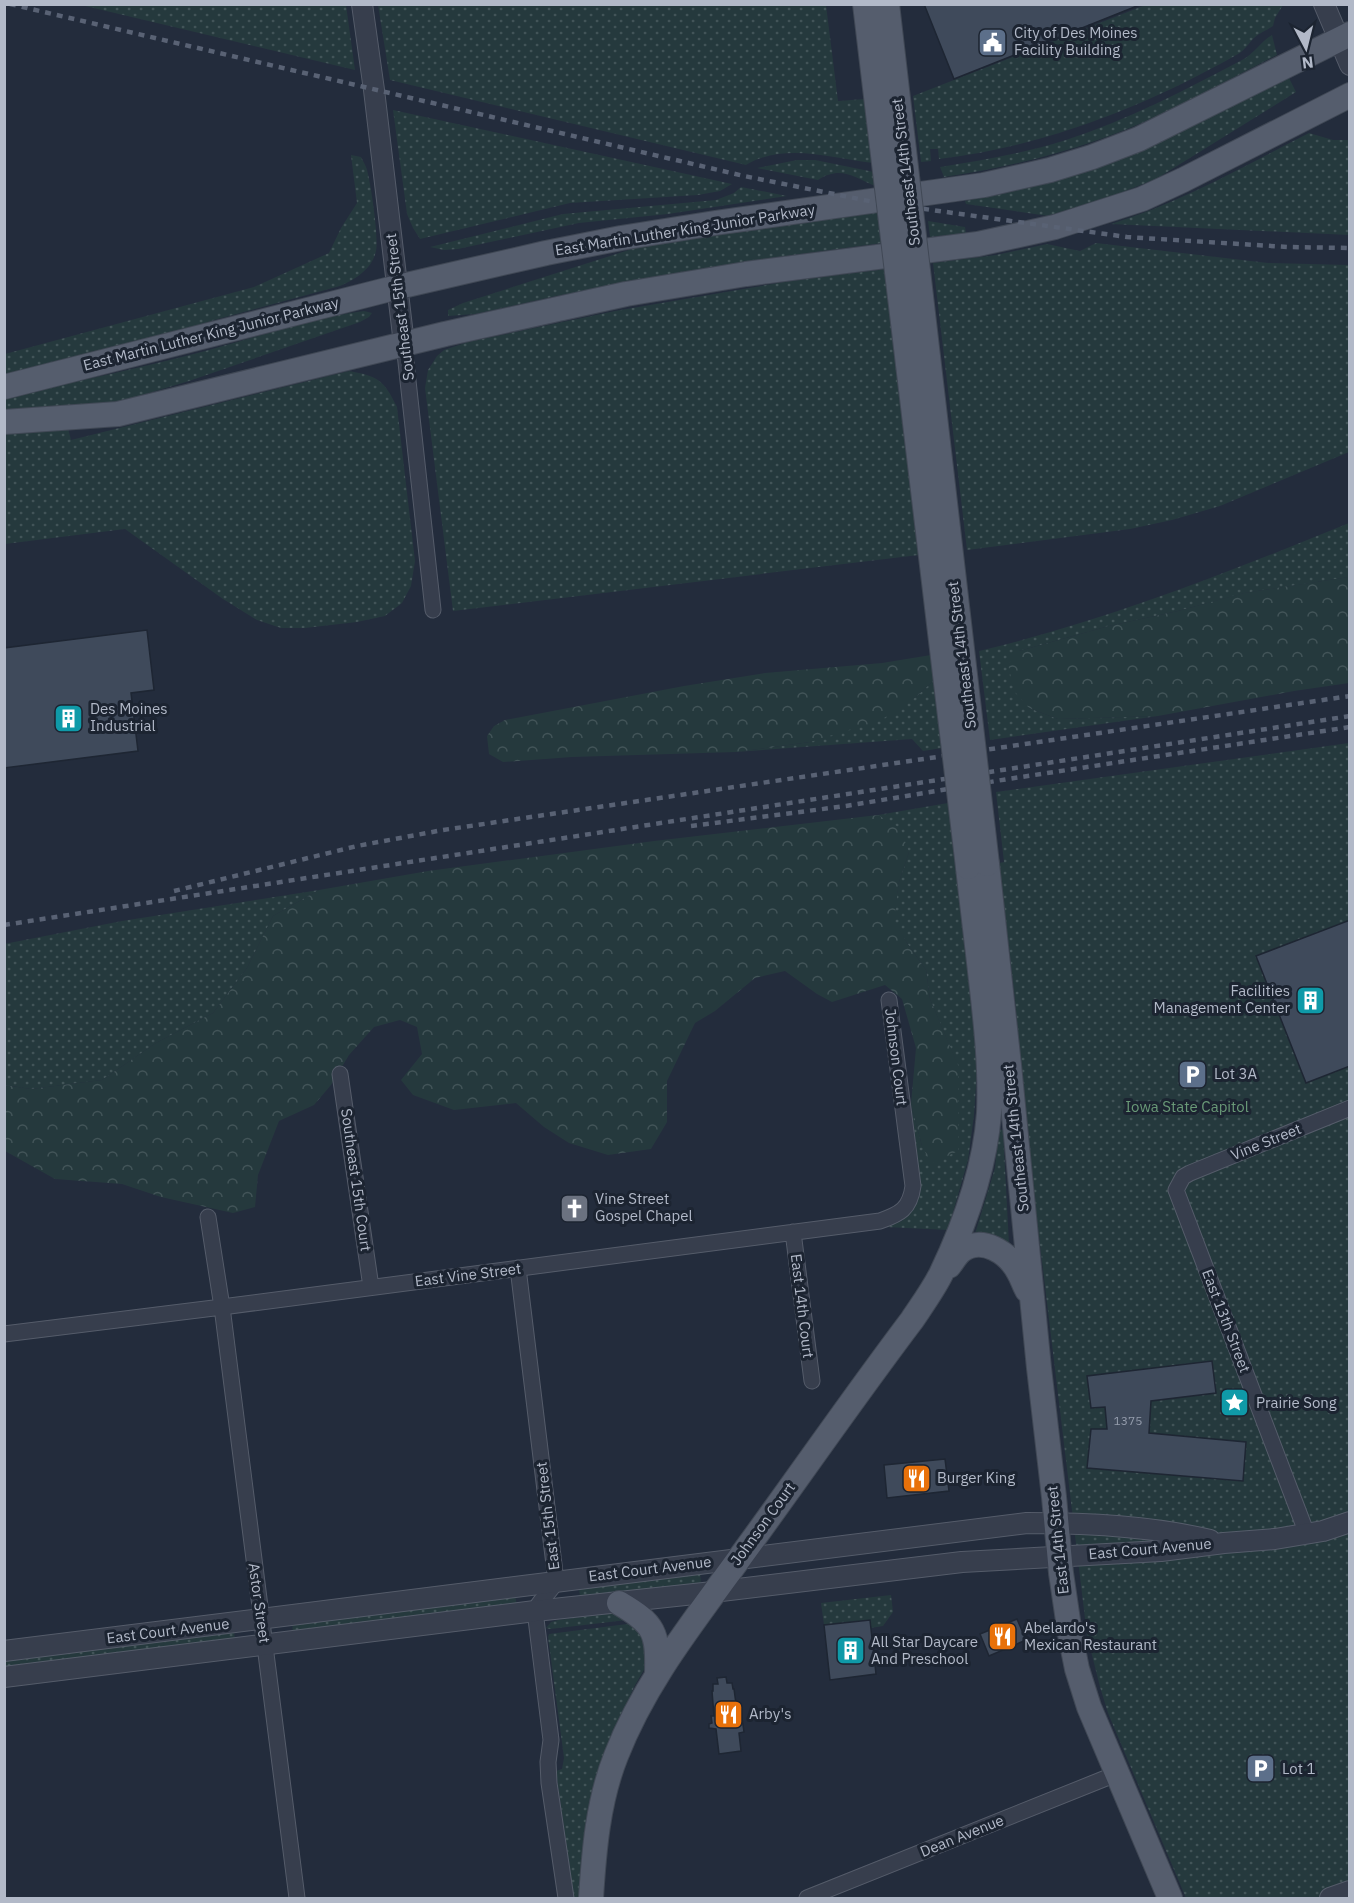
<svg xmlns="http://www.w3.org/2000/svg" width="1354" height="1903" viewBox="0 0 1354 1903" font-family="'IBM Plex Sans',sans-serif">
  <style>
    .green { fill: url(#green-dots) }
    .forest { fill: url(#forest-crowns) }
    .building { fill: #3f4a5b; stroke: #1e2633; stroke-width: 1.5 }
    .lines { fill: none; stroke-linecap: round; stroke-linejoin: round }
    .minor-casing { stroke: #555c6a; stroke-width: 17 }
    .tertiary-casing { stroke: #555c6a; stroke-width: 22 }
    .primary-casing { stroke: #404855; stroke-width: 26 }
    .minor { stroke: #373e4d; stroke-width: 15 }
    .tertiary { stroke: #373e4d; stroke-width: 20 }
    .primary { stroke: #555d6d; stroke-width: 24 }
    .rail { stroke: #596274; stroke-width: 4.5; stroke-dasharray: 6 6; stroke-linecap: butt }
    .primary-bridge-casing { stroke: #404855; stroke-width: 26; stroke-linecap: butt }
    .primary-bridge { stroke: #555d6d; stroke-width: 24 }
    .labels { text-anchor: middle; stroke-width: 6; stroke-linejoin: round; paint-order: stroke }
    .number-label { font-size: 12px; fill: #959dad }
    .poi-label { font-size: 15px; fill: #b2b9c8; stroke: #1c2431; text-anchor: start }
    .street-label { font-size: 15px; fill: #b2b9c8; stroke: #1c2431 }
    .park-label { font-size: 15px; fill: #699977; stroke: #1c2431 }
  </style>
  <defs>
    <pattern id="green-dots" width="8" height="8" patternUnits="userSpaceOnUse" patternTransform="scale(1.5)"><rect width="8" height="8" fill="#25393d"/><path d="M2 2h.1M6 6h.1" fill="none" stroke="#425458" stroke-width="1.8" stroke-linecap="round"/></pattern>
    <pattern id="forest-crowns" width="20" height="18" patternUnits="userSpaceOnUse" patternTransform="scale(1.5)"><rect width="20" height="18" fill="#25393d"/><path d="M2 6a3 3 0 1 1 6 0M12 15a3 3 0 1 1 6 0" fill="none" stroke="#425458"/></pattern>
  </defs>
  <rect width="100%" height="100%" fill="#232c3c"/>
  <path class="green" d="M1148,4L1283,5L1275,18L1273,26C1267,30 1259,33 1254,38C1248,44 1245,50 1238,54C1145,107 1045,146 939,159L938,149H930L931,161L921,162L913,96Z
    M81,5H346L355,70Z
    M378,5H826L838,101L865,99L873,163C831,158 785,142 746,165L390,80Z
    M1272,35L1277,55C1218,85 1158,120 1095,141C1046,158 996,169 944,177L940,167C983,160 1025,153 1066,140C1128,120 1185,90 1242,60C1254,54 1260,42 1272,35Z
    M1289,78L1296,92L1156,179L1105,199L1048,216L966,204L965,201L1006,193L1055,181L1142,151Z
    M393,110L732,184L720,191L698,195L570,203L420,239L413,228L407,214Z
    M1309,133L1333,140H1349V235L1111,224C1180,203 1245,166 1309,133Z
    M351,155L361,157C363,161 366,166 367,170C371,184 379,239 376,251C372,269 356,279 340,286L218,319L49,368L5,379V354L254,287L329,253L341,228L357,203Z
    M797,160H815L874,172L875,186C854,177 840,165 818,180L757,168Z
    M741,187L787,196L668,214L579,223L458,249L444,250L430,247L563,214L716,200L734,193Z
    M879,212L882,243L771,258L556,296L475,314L448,316V310L463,303L635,248L772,225Z
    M928,221L965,227L966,233L930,237Z
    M1096,243L1268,263L1349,265V452L1220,506L1172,520L1130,529L967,550L933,263L996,255L1047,244L1080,251Z
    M885,269L919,555L453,611L425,388L428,370L437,356L444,350L468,342L615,311L784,282Z
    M364,311L372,313L369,317L360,322L189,381L129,399L80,409L5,417L4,397C73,382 142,368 209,350C261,336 311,318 364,311Z
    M349,371C378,376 384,380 397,407L415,561L411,586L402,603L385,616L357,622L305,628H281L257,620L223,599L125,529L5,544L4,430L67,424L71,440Z
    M1349,523V577L1245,593L1178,611L1109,626L1019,651L1029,708L1058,719L1158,716L990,740L979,651C1106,621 1229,572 1349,523Z
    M934,680L942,748L923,751L912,739L736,752L810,742L916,697Z
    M1349,743V1898H1186L1108,1713L1100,1687L1087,1635L1031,1170L1015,1000L999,863L1004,862L996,792Z
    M948,803L972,995L977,1072L974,1115L968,1160L948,1230L886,1227L902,1221L911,1211L917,1202L921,1186L911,1104L922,1146L958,1151V1066L930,999L926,970L907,943L893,920L899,882L909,852L878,815Z
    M319,890L273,916L247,968L213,1013L156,1043L102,1080L31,1089L5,1085L4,944L122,921Z
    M999,1129L1003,1130L1009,1244L974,1237L995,1168Z
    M700,1572L701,1583L580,1598L579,1587Z
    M515,1595L517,1606L293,1633L292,1623Z
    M891,1595L893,1612L883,1626L871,1628L869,1620L824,1625L821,1603Z
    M607,1614H618L627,1620L550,1629L546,1628L551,1622L558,1620Z
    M627,1624L639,1625L649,1661L634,1687L611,1739L580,1898H574L556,1771L562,1769L564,1758L548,1637L549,1634Z
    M234,1630L235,1641L5,1670L4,1659Z"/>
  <path class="forest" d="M1349,577V683L1294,691L1158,716L1058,719L1029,708L1014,691L1008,664L1019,651L1109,626L1178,611L1244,593Z
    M931,655L934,680L916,697L881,720L810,742L736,752L572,757L503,762L489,754L487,736L494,726L505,720L684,686L765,673L882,663Z
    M878,815L900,828L909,852L899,882L894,920L907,943L926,970L930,999L958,1065V1151L931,1164L922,1146L911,1104L916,1048L902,999L885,985L832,1002L817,994L785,971L755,978L715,1011L695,1023L667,1081V1122L651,1149L608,1155L569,1143L544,1127L516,1103L454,1110L413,1095L401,1080L422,1054L417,1027L400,1020L374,1027L349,1055L331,1085L314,1105L279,1121L258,1175L255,1207L233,1213L161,1197L122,1184L55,1179L5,1151L4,1085L31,1089L102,1080L156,1043L213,1013L247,968L273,916L319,890L428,871L654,841Z"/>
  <path class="building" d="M924,4H1142L954,79Z
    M147,630L154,690L131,693L138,751L4,768V648Z
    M1350,920V1066L1306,1083L1256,956Z
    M1212,1361L1216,1393L1151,1401L1149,1433L1246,1442L1243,1481L1087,1468L1091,1429H1107L1105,1407L1091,1408L1087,1376Z
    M945,1459L949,1491L887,1498L884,1465Z
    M1017,1619L1026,1640L989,1656L980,1634Z
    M870,1620L876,1674L830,1680L824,1625Z
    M726,1677L727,1683H732L733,1689H734L737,1711H741L744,1732L739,1733L741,1751L719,1754L716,1729L709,1728V1724L712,1723L711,1716H714L712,1691H713V1684H718L717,1678Z"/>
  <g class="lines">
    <defs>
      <path id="minor" d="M404,344L433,610
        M340,1074L371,1287
        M208,1217L222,1307L297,1898
        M793,1232L812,1381
        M518,1268L556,1581C551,1593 539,1599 535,1611L551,1740L548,1762L549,1783L566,1898
        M4,1334L222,1307L880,1221C900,1214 910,1209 913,1186L889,1000
        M1307,1534L1176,1190L1183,1177L1190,1173L1350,1108
        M807,1898L1116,1774"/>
      <path id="tertiary" d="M362,4L374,90L404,344
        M1324,4L1350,65
        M4,1651L1027,1523C1089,1523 1151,1526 1210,1540
        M4,1677L535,1611L713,1592L962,1562L1161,1551L1224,1543L1275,1539L1323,1531L1350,1522
        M1330,1898L1350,1891"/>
      <path id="primary" d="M4,387L398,287L546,253L621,238L715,223L984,185L1050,170L1092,157L1139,139L1350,34
        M4,422L118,414L445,334L626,294L746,274L978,244L1055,227L1142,199L1183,180L1350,95
        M987,864L1009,1065L1039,1368L1054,1497L1061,1573L1070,1634L1077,1669L1089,1707L1170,1898
        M949,1266C953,1261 956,1255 961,1251C982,1235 1009,1253 1019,1273C1022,1278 1024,1285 1027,1290
        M619,1603C655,1624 658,1633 657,1673
        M591,1898C594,1851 598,1801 616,1756C645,1681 695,1620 741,1556C798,1478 853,1398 912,1320C922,1305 933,1290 941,1274C965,1224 985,1168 989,1113C991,1068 986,1024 981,980C977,943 972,905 968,867"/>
    </defs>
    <use href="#minor" class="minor-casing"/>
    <use href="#tertiary" class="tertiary-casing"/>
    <use href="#primary" class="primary-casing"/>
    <use href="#minor" class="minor"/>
    <use href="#tertiary" class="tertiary"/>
    <use href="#primary" class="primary"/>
    <path class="rail" d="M10,4L744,176L874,202L1127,237L1287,247L1350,248
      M691,826L846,806L1008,779L1350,727
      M174,891L357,846L443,830L1350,696
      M4,925L1350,716"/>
    <defs>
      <path id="primary-bridge" d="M865,4L968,867
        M887,4L987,864"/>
    </defs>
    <use href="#primary-bridge" class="primary-bridge-casing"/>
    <use href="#primary-bridge" class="primary-bridge"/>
  </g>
  <defs>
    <symbol id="civic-square" viewBox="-11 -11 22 22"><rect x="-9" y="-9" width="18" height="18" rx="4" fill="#5c6f8a" stroke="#1c2431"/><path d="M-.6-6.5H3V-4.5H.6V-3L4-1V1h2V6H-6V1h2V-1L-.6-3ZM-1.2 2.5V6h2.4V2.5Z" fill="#fff"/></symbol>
    <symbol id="building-square" viewBox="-11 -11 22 22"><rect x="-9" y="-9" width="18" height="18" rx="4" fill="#0f9aa8" stroke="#1c2431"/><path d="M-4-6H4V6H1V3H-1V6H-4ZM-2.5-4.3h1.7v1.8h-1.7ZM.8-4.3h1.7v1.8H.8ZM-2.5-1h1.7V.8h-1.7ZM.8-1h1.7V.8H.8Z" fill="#fff"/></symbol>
    <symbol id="parking-square" viewBox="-11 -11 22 22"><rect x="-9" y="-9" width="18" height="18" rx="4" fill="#5c6f8a" stroke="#1c2431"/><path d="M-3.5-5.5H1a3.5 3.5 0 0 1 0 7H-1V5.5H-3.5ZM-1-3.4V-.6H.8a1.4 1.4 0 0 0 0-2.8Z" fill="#fff"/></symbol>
    <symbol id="church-square" viewBox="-11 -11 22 22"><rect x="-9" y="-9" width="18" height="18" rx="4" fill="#6b7280" stroke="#1c2431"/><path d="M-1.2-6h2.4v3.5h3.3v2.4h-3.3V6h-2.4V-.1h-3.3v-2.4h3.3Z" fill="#fff"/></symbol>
    <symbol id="sight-square" viewBox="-11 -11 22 22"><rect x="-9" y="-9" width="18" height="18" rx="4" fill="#0f9aa8" stroke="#1c2431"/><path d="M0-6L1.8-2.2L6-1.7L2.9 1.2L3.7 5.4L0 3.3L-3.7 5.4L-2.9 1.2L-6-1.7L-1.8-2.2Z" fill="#fff"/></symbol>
    <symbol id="restaurant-square" viewBox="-11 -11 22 22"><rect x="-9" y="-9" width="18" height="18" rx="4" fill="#e8710a" stroke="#1c2431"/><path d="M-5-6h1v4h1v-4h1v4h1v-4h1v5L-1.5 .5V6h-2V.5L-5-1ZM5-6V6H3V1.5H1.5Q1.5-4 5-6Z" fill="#fff"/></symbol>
  </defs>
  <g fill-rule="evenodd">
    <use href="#civic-square" x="976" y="26" width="33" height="33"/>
    <use href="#building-square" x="52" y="702" width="33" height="33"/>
    <use href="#building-square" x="1294" y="984" width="33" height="33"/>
    <use href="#parking-square" x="1176" y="1058" width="33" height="33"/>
    <use href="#church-square" x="558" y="1192" width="33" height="33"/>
    <use href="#sight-square" x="1218" y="1386" width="33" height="33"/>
    <use href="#restaurant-square" x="900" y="1462" width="33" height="33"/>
    <use href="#restaurant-square" x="986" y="1620" width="33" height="33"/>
    <use href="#building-square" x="834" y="1634" width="33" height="33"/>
    <use href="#restaurant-square" x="712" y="1698" width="33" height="33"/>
    <use href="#parking-square" x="1244" y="1752" width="33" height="33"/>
  </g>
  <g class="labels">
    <g class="number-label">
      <text x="1128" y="1425">1375</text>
    </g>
    <g class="poi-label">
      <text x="1014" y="38">City of Des Moines<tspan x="1014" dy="17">Facility Building</tspan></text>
      <text x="90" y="714">Des Moines<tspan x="90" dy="17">Industrial</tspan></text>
      <text x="1290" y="996" text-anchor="end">Facilities<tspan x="1290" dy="17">Management Center</tspan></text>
      <text x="1214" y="1079">Lot 3A</text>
      <text x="595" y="1204">Vine Street<tspan x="595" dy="17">Gospel Chapel</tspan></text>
      <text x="1256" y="1408">Prairie Song</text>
      <text x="937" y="1483">Burger King</text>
      <text x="1024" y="1633">Abelardo's<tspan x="1024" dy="17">Mexican Restaurant</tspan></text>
      <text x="871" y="1647">All Star Daycare<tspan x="871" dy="17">And Preschool</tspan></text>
      <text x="749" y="1719">Arby's</text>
      <text x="1282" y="1774">Lot 1</text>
    </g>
    <g class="street-label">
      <text transform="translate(906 172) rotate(-97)" y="5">Southeast 14th Street</text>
      <text transform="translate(685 230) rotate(-9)" y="5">East Martin Luther King Junior Parkway</text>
      <text transform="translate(400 307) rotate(-97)" y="5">Southeast 15th Street</text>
      <text transform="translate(211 334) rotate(-14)" y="5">East Martin Luther King Junior Parkway</text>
      <text transform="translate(962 655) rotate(-97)" y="5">Southeast 14th Street</text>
      <text transform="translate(896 1057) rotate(83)" y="5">Johnson Court</text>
      <text transform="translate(1016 1138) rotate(-96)" y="5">Southeast 14th Street</text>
      <text transform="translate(1266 1142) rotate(-22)" y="5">Vine Street</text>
      <text transform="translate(356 1180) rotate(82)" y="5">Southeast 15th Court</text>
      <text transform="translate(468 1275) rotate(-7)" y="5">East Vine Street</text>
      <text transform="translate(802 1306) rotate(83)" y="5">East 14th Court</text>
      <text transform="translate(1226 1321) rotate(69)" y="5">East 13th Street</text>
      <text transform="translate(548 1516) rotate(-97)" y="5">East 15th Street</text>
      <text transform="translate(763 1524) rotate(-54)" y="5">Johnson Court</text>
      <text transform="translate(1058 1540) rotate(-96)" y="5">East 14th Street</text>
      <text transform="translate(1150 1549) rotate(-5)" y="5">East Court Avenue</text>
      <text transform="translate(650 1569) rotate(-7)" y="5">East Court Avenue</text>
      <text transform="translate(259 1603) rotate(82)" y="5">Astor Street</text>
      <text transform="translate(168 1631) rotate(-7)" y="5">East Court Avenue</text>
      <text transform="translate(962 1836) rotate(-22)" y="5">Dean Avenue</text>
    </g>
    <g class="park-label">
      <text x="1187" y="1112">Iowa State Capitol</text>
    </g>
  </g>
  <rect width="1354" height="1903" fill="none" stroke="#b2b9c8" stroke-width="12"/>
  <g transform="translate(1306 48) rotate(173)" stroke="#1c2431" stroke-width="4.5" paint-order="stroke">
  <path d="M0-4.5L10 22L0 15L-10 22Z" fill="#b2b9c8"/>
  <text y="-9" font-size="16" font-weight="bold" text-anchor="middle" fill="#b2b9c8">N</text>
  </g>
</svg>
